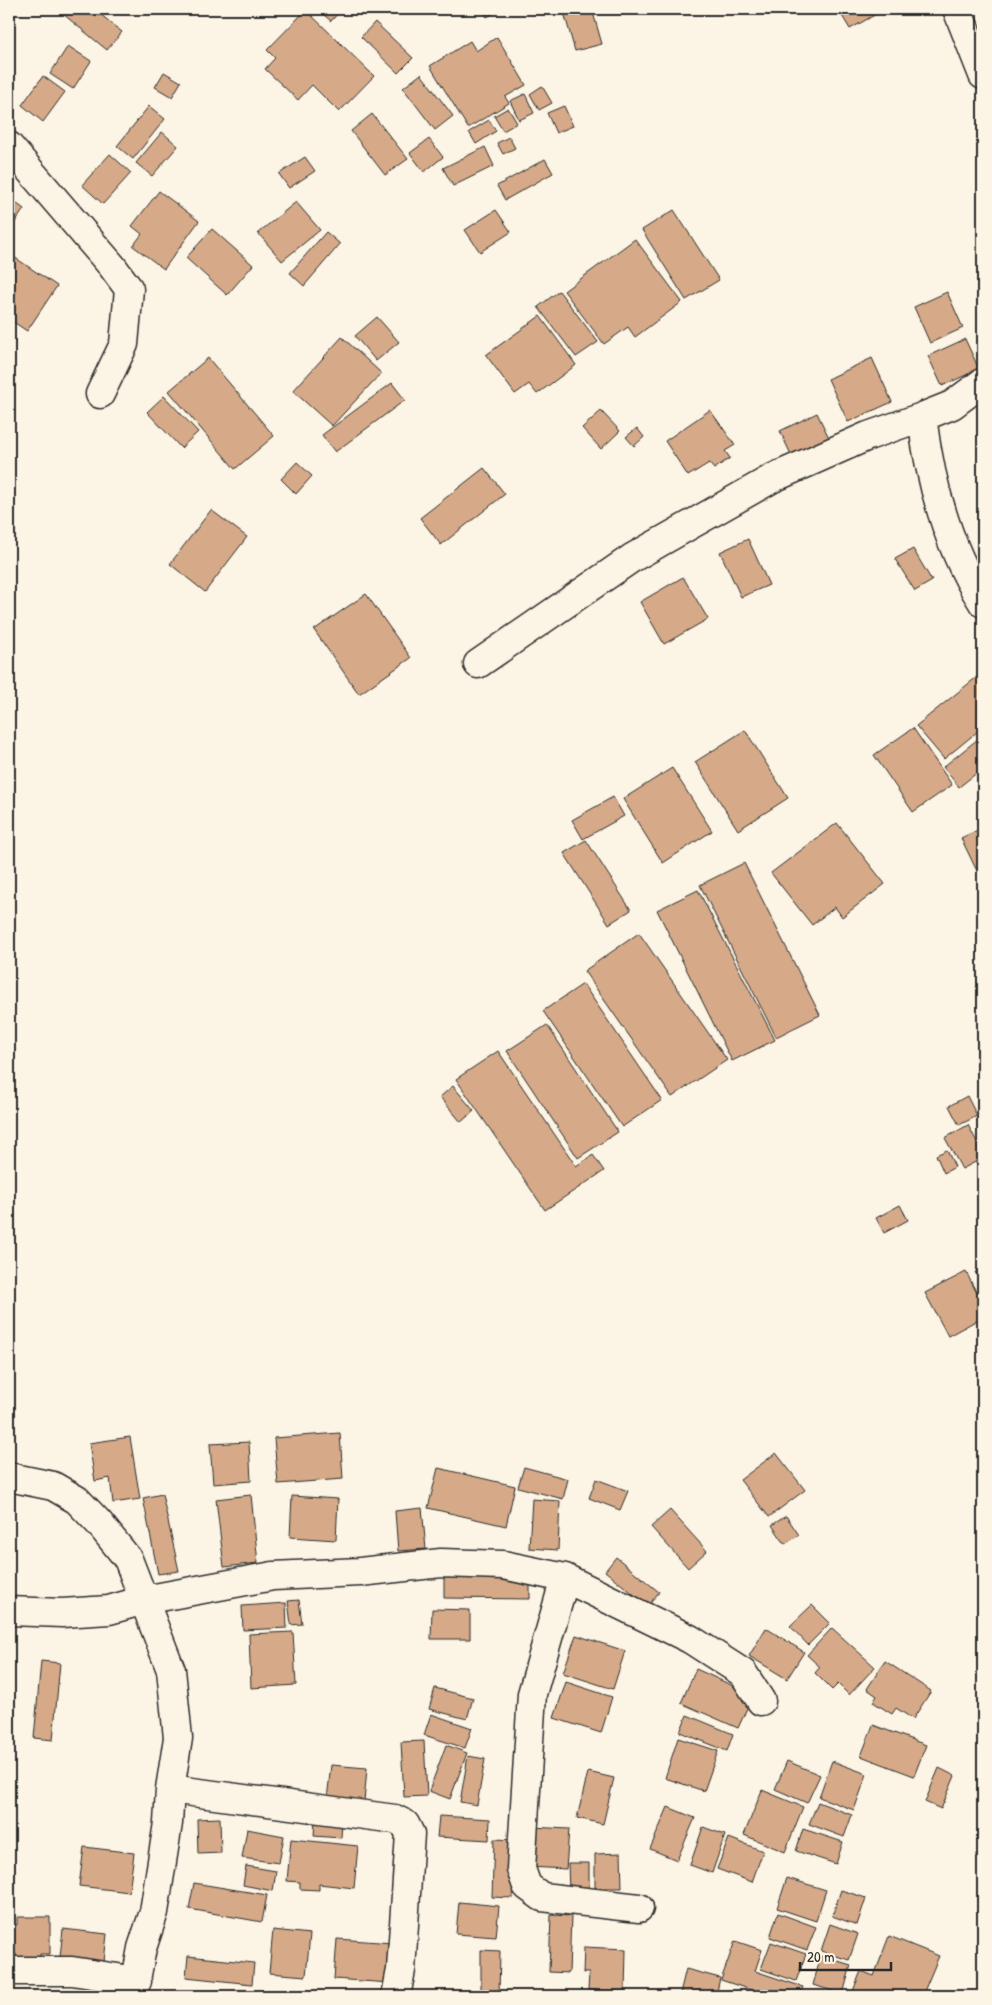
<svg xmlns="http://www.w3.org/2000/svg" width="992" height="2005" viewBox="0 0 992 2005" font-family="'Patrick Hand',sans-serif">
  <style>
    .building { fill: #d6aa88; stroke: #2b2b2b }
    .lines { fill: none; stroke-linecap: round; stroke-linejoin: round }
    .minor-casing { stroke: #2b2b2b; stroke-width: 31 }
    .tertiary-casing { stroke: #2b2b2b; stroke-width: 31 }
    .minor { stroke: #fcf5e5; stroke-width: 28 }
    .tertiary { stroke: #fcf5e5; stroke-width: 28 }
  </style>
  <rect width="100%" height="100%" fill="#fcf5e5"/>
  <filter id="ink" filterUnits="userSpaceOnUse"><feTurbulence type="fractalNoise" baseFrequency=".02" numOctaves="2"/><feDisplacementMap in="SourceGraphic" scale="10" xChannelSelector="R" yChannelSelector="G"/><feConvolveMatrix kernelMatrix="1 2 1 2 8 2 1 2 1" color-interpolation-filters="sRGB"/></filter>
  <g filter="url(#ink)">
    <path class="building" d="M67,9H94L122,32L107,50L63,14Z
      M317,9H342L331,21Z
      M482,9H501L487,17Z
      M563,9H592L602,44L575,51Z
      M683,9H696L686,13Z
      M838,9H885L850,29Z
      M306,10L374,76L339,112L312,85L298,100L265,69L275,58L267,50Z
      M375,22L413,58L398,73L361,37Z
      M497,37L526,85L505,97L509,103L468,128L430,66L470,41L476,51Z
      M68,46L91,61L73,89L50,74Z
      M164,72L181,82L172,97L155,87Z
      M421,74L453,116L435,130L403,88Z
      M43,76L65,92L43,122L22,105Z
      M542,86L552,103L539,110L530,94Z
      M525,94L534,113L519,120L510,101Z
      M149,106L165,119L133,159L117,146Z
      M564,106L573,126L556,133L547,113Z
      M508,108L517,123L503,131L494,116Z
      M372,114L408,159L385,175L351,131Z
      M489,120L496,131L476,144L469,132Z
      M162,132L178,146L152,176L136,163Z
      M509,137L515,148L503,154L497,143Z
      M429,139L443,157L424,172L410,153Z
      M485,147L494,166L453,186L443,168Z
      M110,154L131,173L103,204L82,185Z
      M305,157L315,171L289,188L279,174Z
      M545,159L553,173L505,200L497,186Z
      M159,191L199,221L164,269L133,246L142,234L132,226Z
      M9,198L24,209L9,231Z
      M296,202L320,230L282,261L258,233Z
      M496,210L511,232L480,252L465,230Z
      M674,210L719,280L686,300L642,230Z
      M212,229L253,265L227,295L186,258Z
      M326,232L340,244L304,286L290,273Z
      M635,239L682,302L635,337L628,327L604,344L564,291Z
      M11,255L57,286L27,331L9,319V257Z
      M559,291L598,342L576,357L538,307Z
      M947,292L963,328L930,343L914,307Z
      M540,316L576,365L537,394L529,384L515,394L486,355Z
      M377,317L399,342L376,361L355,336Z
      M342,337L381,373L332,426L293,391Z
      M965,339L979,369L942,386L928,356Z
      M208,358L274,436L235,469L169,391Z
      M872,358L892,402L848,422L828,379Z
      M392,383L405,400L335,452L322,435Z
      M164,396L198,432L181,448L147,412Z
      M710,410L735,445L725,451L730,458L714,469L709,463L688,476L665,441Z
      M601,411L620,431L601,449L582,428Z
      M817,413L832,444L794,461L780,431Z
      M637,428L644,437L634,446L626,437Z
      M297,462L312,476L296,494L281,479Z
      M484,468L505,494L441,545L420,518Z
      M211,510L247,537L205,592L170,564Z
      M748,539L769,585L741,597L720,552Z
      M913,549L932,581L915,591L895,559Z
      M683,577L708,619L664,644L640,602Z
      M366,594L411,658L359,694L314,630Z
      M983,672V727L944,759L916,726Z
      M913,728L952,785L913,812L874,755Z
      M745,730L788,798L738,830L695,762Z
      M983,735V768L959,787L943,767Z
      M672,768L712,831L663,863L623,799Z
      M613,797L624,816L583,839L572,820Z
      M837,823L885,884L842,917L835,907L812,925L771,873Z
      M982,828L983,832V865L976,869L961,838Z
      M586,840L631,910L609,924L564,853Z
      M744,863L820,1015L776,1037L700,885Z
      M698,890L775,1040L732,1061L657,910Z
      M639,933L727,1060L672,1097L584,971Z
      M583,984L662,1100L622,1127L543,1011Z
      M547,1025L618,1132L578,1158L507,1051Z
      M498,1051L576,1166L593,1155L604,1171L545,1210L456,1079Z
      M453,1086L474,1111L461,1122L440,1097Z
      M967,1096L977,1116L959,1125L949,1106Z
      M968,1125L983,1153V1158L962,1169L945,1138Z
      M947,1150L955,1167L944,1173L936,1155Z
      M900,1205L908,1220L884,1233L876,1218Z
      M983,1268V1286L975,1272Z
      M966,1272L983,1305V1317L948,1336L925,1293Z
      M340,1433L343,1479L278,1484L274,1438Z
      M130,1437L140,1499L113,1503L110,1478L95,1481L89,1443Z
      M249,1442L251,1481L213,1484L210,1444Z
      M776,1453L805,1490L769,1517L740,1480Z
      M524,1467L568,1479L563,1499L518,1487Z
      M438,1468L515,1486L506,1526L428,1508Z
      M596,1479L628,1491L620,1510L589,1498Z
      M162,1494L179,1571L158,1574L143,1498Z
      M251,1495L258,1563L224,1567L216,1499Z
      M292,1496L338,1499L336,1540L290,1537Z
      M532,1499L560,1501L558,1550L529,1548Z
      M422,1508L426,1549L398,1551L395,1511Z
      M670,1510L707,1551L688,1568L651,1527Z
      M786,1516L799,1535L785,1544L772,1525Z
      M616,1557L659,1592L648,1606L605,1571Z
      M444,1575L530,1576V1599L444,1598Z
      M299,1600L302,1624L291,1625L288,1601Z
      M286,1603L287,1628L243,1630L242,1606Z
      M812,1605L830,1623L808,1645L790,1626Z
      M432,1609L470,1610V1639H431Z
      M766,1628L804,1652L787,1679L749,1656Z
      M832,1628L875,1667L849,1695L838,1684L832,1690L815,1673L820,1667L807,1655Z
      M293,1632L296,1685L251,1688L249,1634Z
      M576,1635L625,1651L613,1689L563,1673Z
      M41,1661L60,1663L53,1740L34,1738Z
      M885,1661L931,1691L913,1719L896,1708L892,1714L873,1702L877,1696L867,1689Z
      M696,1669L753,1695L738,1728L681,1703Z
      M566,1682L612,1697L601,1733L554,1718Z
      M435,1688L473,1698L467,1719L429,1709Z
      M9,1705L15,1706L10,1755H9Z
      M431,1714L472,1728L465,1748L424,1735Z
      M687,1715L733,1734L727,1751L680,1732Z
      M873,1725L926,1745L914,1776L861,1756Z
      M678,1738L718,1751L704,1791L665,1778Z
      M424,1741L427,1796L404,1797L401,1742Z
      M446,1745L467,1753L450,1799L429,1791Z
      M468,1756L485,1759L477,1805L460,1802Z
      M787,1761L820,1775L807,1803L775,1789Z
      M832,1761L867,1774L854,1810L819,1797Z
      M331,1765L367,1768L364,1802L327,1799Z
      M939,1768L955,1776L941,1809L925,1802Z
      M588,1772L614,1778L603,1824L577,1818Z
      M762,1790L803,1807L785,1852L744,1835Z
      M818,1802L852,1815L844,1837L809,1824Z
      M668,1807L695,1818L677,1860L650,1849Z
      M439,1816L490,1819L489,1840L437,1837Z
      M220,1818L221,1853L198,1854L197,1819Z
      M315,1819L342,1821L341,1838L314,1836Z
      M531,1827L569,1829L566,1869L529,1867Z
      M703,1827L725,1835L712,1873L690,1865Z
      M247,1829L284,1836L279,1863L242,1858Z
      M803,1829L843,1842L836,1864L796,1851Z
      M729,1838L763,1851L752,1882L717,1869Z
      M291,1839L358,1846L354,1888L319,1884V1890L300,1889V1882L287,1881Z
      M494,1839L516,1840L513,1898L492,1897Z
      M84,1847L134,1853L129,1892L79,1886Z
      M621,1853L622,1888H595V1854Z
      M568,1863H589V1892H569Z
      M246,1866L276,1871L273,1891L243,1885Z
      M787,1878L826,1890L816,1921L777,1908Z
      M194,1883L267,1895L262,1922L189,1909Z
      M841,1890L866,1898L857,1925L832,1916Z
      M459,1902L499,1906L496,1937L456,1934Z
      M778,1913L816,1927L807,1950L770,1937Z
      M551,1915L571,1916L569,1973L549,1972Z
      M17,1917H50V1954H40V1963H16V1954H9V1925H17Z
      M830,1924L858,1934L849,1960L821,1951Z
      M63,1929L107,1934L104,1962L60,1957Z
      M273,1930L310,1934L306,1976L269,1973Z
      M889,1936L939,1956L922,1996H851L861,1971L874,1976Z
      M337,1939L393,1943L390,1983L334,1979Z
      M735,1941L762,1950L755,1971L803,1987L800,1996H753L754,1991L721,1980Z
      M771,1942L806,1954L796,1981L761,1969Z
      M584,1947L626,1949L625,1992L588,1990L589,1973H583Z
      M481,1950L500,1951L499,1996H481Z
      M188,1956L254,1963L252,1984L186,1977Z
      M821,1956L851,1965L843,1994L813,1985Z
      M686,1969L720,1978L716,1996H694L680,1993Z
      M68,1990L122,1994V1996H67Z
      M239,1990L257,1991V1996H239Z"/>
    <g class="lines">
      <defs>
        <path id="minor" d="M9,146L112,266L129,289L124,344L100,394
          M983,382L952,405L922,417C930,482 948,548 983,603
          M478,664L632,558L773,478L868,436L922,417
          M9,1477L53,1486L77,1500L99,1523L128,1559L171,1670L178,1738L170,1789L168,1823L154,1912L142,1948L133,1996
          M565,1578L532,1694L521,1869L527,1886L542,1897L639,1908
          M9,1611L62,1613L109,1610L144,1600L273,1576L360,1572L441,1563L503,1565L565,1578L690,1639L743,1673L761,1701
          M170,1789L395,1819L405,1824L410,1834L401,1970L396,1996
          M9,1971H72L137,1981"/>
        <path id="tertiary" d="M957,9L983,75"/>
      </defs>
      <use href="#minor" class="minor-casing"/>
      <use href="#tertiary" class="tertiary-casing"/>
      <use href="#minor" class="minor"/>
      <use href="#tertiary" class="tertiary"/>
    </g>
  </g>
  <rect width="992" height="2005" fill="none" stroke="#fcf5e5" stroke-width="30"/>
  <rect x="15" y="15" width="962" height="1975" fill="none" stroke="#2b2b2b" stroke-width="2" filter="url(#ink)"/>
  <path d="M800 1962v8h91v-8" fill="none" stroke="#2b2b2b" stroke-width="2.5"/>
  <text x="807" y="1962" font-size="15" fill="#2b2b2b" stroke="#fcf5e5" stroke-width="4" paint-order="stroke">20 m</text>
</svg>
